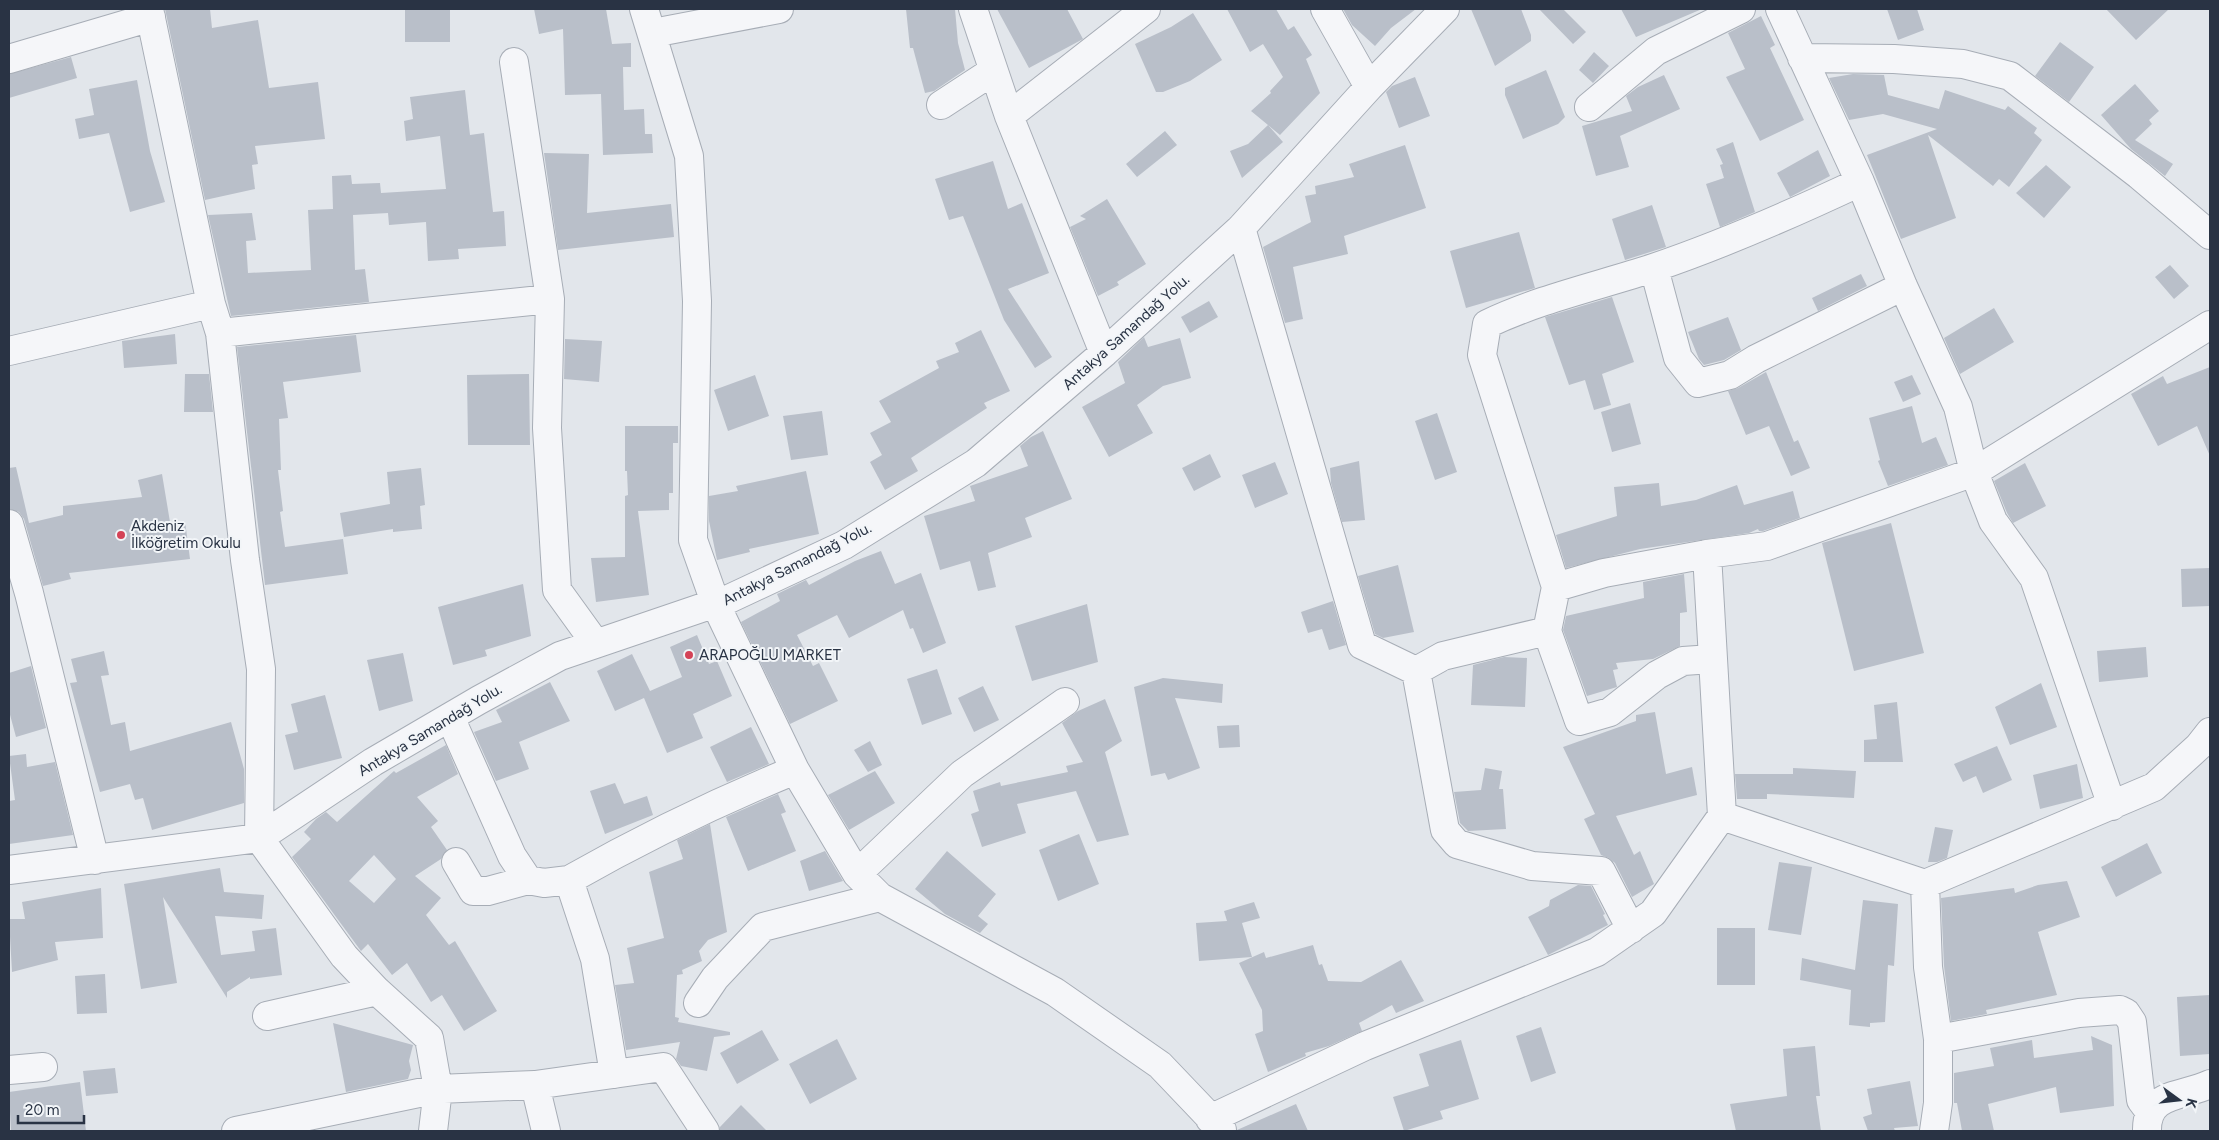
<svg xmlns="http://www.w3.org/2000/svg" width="2219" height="1140" viewBox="0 0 2219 1140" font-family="Figtree,sans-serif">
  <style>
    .building { fill: #b9bfc9; fill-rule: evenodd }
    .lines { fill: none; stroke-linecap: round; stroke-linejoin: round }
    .minor-casing { stroke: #a7adb6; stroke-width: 30 }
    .minor { stroke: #f5f6f9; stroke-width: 28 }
    .poi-dot { fill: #d44357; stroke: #f2f5f8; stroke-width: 2 }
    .labels { text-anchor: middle; stroke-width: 4; stroke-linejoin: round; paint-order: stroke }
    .street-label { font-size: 15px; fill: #293344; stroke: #f2f5f8 }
    .poi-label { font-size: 15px; fill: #293344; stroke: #f2f5f8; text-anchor: start }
  </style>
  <rect width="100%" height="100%" fill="#e2e6eb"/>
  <path class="building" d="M165,9H210L212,28L258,20L269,88L318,82L325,139L255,146L258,164L252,165L255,189L205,200Z
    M405,9H450V42H405Z
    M534,9H606L612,44L631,43V67H623L624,110L644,109L645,134H652L653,153L603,155L601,94L565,95L563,29L539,34Z
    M906,9H955L958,43L965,70L934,91L925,93L913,48H910Z
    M997,9H1067L1083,39L1029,68Z
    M1227,9H1276L1288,30L1294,26L1312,55L1306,59L1320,93L1280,135L1268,125L1283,142L1242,178L1230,151L1248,144L1268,125L1251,111L1271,93L1270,91L1283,77L1263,44L1250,52Z
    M1343,9H1416L1391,28L1375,46L1352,25Z
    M1471,9H1521L1531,35V41L1495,66Z
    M1539,9H1563L1586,32L1573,44Z
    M1621,9H1702L1636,37Z
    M1887,9H1917L1924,30L1898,40Z
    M2106,9H2169L2136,40Z
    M1193,13L1222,60L1190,81L1163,92H1156L1135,44L1171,27Z
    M1761,16L1775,45L1770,48L1804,120L1760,141L1726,77L1745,69L1728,33Z
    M2060,42L2094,67L2069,102L2035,76Z
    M1594,52L1609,66L1593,83L1579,70Z
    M71,57L77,78L9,98V74Z
    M1546,70L1565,117L1558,124L1523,139L1505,95V88Z
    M1853,74L1884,75L1888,95L1939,109L1945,90L2005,110L2008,106L2037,128L2034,133L2042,140L2009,187L1999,179L1993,186L1928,135L1956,218L1901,239L1867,155L1937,129L1883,114L1849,120L1829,78Z
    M1664,75L1680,109L1620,136L1629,167L1596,176L1582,126L1632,111L1626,96L1638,87Z
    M1415,77L1430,116L1399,128L1386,92L1392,86Z
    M137,80L150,151L165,202L130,212L109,133L79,139L75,119L94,115L89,89Z
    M2135,84L2159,111L2149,120L2152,124L2135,140L2173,164L2165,176L2131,149L2101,115Z
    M465,90L470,135L484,133L493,212L504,211L506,246L458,249L459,259L428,261L426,222L389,225L388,213L353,215L355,270L365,269L369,302L231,316L208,215L252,213L256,240L246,241L248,273L311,270L308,210L333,209L332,176L351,175L352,184L380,183L381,193L446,189L440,136L406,141L404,121L413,119L410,97Z
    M1165,131L1177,145L1137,177L1126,164Z
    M1733,142L1755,212L1720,227L1706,184L1724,178L1720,165L1723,164L1716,149Z
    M1405,145L1426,208L1344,236L1348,254L1293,267L1303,319L1285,323L1263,247L1311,222L1305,196L1316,194L1315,186L1354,177L1349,164Z
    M1818,150L1830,176L1790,197L1777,173Z
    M544,153L589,154L587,213L671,204L674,237L558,250Z
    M993,161L1008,209L1022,203L1049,273L1008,289L1052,357L1035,368L1004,320L963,216L949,220L935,179Z
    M2046,165L2071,187L2044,218L2016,193Z
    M1107,199L1146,264L1117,282L1119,285L1098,296L1070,227L1086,219L1080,216Z
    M1652,205L1666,247L1625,260L1612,219Z
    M1519,232L1535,288L1466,308L1450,251Z
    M2170,265L2189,286L2174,299L2155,277Z
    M1861,274L1867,286L1818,311L1812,298Z
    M1612,297L1634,362L1602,374L1611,405L1594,410L1585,380L1569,385L1545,317Z
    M1209,301L1218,317L1190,333L1181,317Z
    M1994,308L2014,342L1960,374L1944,338Z
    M1728,317L1741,350L1724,360L1704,365L1699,359L1688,332Z
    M981,330L1010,391L984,403L987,408L911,458L918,471L885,490L870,462L882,455L870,433L891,422L879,401L939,368L936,361L959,352L955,343Z
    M175,334L177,364L124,368L122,341Z
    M356,335L361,372L283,382L288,418L279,419L281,470H278L283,511L280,512L285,547L343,539L348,574L265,585L237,347Z
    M1144,337L1148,347L1180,338L1191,378L1163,386L1137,405L1153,433L1109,457L1082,407L1125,383L1118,362Z
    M565,339L602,341L599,382L564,379Z
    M2210,367V456L2197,426L2158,446L2131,394L2163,376L2167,384Z
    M1766,372L1794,442L1798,440L1810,468L1791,476L1769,426L1746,435L1728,391L1738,388Z
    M185,374H209L213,412H184Z
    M529,374L530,445H468L467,375Z
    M755,375L769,416L728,431L714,390Z
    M1912,375L1921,394L1903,402L1894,382Z
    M1630,403L1641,444L1612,452L1601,412Z
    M1912,406L1922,443L1936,437L1948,465L1888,486L1878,461L1880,460L1869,418Z
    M822,411L828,455L791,460L783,416Z
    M1437,413L1457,472L1435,480L1415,421Z
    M625,426H678V443H673V493H669V510L638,511L649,595L596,602L591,558L625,557V496L628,495L627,471H625Z
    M1043,431L1072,499L1025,518L1032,537L988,553L996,587L978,591L970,561L940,570L924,516L975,501L970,486L1028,466L1020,446L1031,437Z
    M1210,454L1221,477L1194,491L1182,468Z
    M1359,461L1365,520L1342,522L1331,483L1330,468Z
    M1275,462L1288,494L1255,508L1242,475Z
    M2025,463L2046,506L2013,523L2007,513L1994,481Z
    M16,467L29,523L63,515V506L142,497L138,480L162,474L170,522L185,521L190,559L69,573L71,579L43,586L24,519L19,512L9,509V468Z
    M421,468L425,505L420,506L422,529L393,532V529L344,537L340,513L390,504L387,472Z
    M806,471L819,534L749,549L750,552L717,560L709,521V496L738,491L736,486Z
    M1659,483L1661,506L1696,500L1737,485L1744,505L1793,491L1800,518L1763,531H1759L1758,529L1749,533L1640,549L1566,568L1556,535L1617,516L1614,487Z
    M1891,523L1924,653L1854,671L1822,543Z
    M881,551L895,584L921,573L946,643L923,653L913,628L910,629L903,610L849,638L837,615L797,635L813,666L819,663L838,701L790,724L741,622L780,601L777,594L806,580L809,585L855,561Z
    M1398,565L1414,632L1383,638L1375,634L1358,576Z
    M2210,568V606L2182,607L2181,569Z
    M1684,574L1687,612L1680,613V646L1653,659L1616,663L1618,669L1613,670L1617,687L1587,696L1563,630L1566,616L1644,598L1643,582Z
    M523,584L531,636L485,650L487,656L453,665L438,607Z
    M1333,601L1346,645L1329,650L1322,629L1308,633L1301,612Z
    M1087,604L1098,662L1032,681L1015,626Z
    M697,635L709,664L717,661L732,696L693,714L703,738L667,753L644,698L615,711L597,671L632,654L650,691L682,677L670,647Z
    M2146,647L2148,677L2099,682L2097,651Z
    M104,651L109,675L101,676L111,725L125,722L130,751L231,722L244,769V803L152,830L143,798L135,800L130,784L100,792L70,683L77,682L71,659Z
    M403,653L413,701L379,711L367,660Z
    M1504,657L1527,658L1525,707L1471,705L1473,665Z
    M31,666L46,728L16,737L9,711V673Z
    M937,669L952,714L922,725L907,679Z
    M1163,678L1223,684L1222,703L1175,698L1200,768L1168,780L1165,773L1151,776L1134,687Z
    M550,682L570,721L519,742L529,769L496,781L474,732L502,722L496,710Z
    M2041,683L2057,727L2010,745L1995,707Z
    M983,686L999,720L974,732L958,698Z
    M325,695L342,758L294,770L285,735L298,732L291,704Z
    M1105,699L1122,741L1105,752L1129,835L1097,842L1076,791L1017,804L1026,833L982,847L971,814L979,811L973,791L1000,782L1001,786L1068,772L1066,766L1083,762L1062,723L1078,711Z
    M1897,702L1903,762H1864V740L1877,739L1874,705Z
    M1655,712L1666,774L1692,767L1697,795L1616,816L1634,855L1640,851L1654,884L1632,897L1615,863L1609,858L1601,855L1584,819L1595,814L1563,747L1636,721V715Z
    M1239,725L1240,747L1219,748L1217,726Z
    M751,727L769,764L727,782L710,747Z
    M870,741L882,765L868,772L854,750Z
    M446,745L458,774L417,797L438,821L431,827L447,850L441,859L415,876L441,898L426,915L449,945L455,941L497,1011L464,1031L442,995L431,1002L407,963L392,975L368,944L361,951L292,857L311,839L304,832L316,819L326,812L337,822L394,771L396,773ZM374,855L396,879L374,903L349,881Z
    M1997,746L2012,780L1983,793L1976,776L1963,782L1954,764Z
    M26,754L27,767L55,762L73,835L9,844V801L15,800L9,756Z
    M2077,764L2083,798L2040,809L2033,775Z
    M1485,768L1502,771L1499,789H1503L1506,829L1468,831L1460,823L1454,792L1481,790Z
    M1793,768L1856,771L1854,798L1767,794V799H1737L1735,774H1793Z
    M875,771L895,803L849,830L828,795Z
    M615,783L624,804L647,796L653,815L605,834L590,791Z
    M778,794L786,812L781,814L796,851L748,871L726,817Z
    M710,824L727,932L708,940L699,951L702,961L682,970L683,974L677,975L675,1017L679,1018L678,1022L730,1032V1035L714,1037L707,1071L681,1066L676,1059L680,1042L626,1050L615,985L634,983L627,948L664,938L649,872L683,859L677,840Z
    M1935,827L1953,830L1947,858L1937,862H1928Z
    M1079,834L1099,884L1058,901L1039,850Z
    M2147,843L2162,873L2116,897L2101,867Z
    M825,851L843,881L809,891L800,861Z
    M947,851L996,894L978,916L988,924L980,933L945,914L915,889Z
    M1779,862L1812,867L1801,935L1768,930Z
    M220,868L224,892L264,895L262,919L215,916L221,955L255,951L252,931L276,928L282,975L250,979V977L227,992V998L163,897L177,983L141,989L124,884Z
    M2067,881L2080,917L2038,932L2057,995L1986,1010L1987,1014L1951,1021L1944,966L1941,898L2014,888L2015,893L2038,885Z
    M1578,885L1591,886L1605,914L1603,915L1608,925L1548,955L1528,917L1549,906L1550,900Z
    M101,888L103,938L55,942L58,960L12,972L9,919H25L22,902Z
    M1863,900L1898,904L1894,966L1888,965L1885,1022L1870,1023V1027L1849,1025L1851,990L1800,980L1802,958L1855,970Z
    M1254,902L1260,918L1242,923L1252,957L1199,961L1196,923L1227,921L1224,911Z
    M1717,928H1755V985H1717Z
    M1313,945L1319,965L1322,964L1328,981L1361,982L1401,960L1424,1001L1396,1013L1392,1005L1359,1023L1362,1031L1329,1046L1305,1053L1306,1056L1268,1072L1255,1034L1263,1031L1262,1010L1239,963L1264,952L1266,958Z
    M105,974L107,1013L77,1014L75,976Z
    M2210,995V1054L2180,1056L2177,997Z
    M333,1023L413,1045L409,1061L411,1070L408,1079L346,1092Z
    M1541,1027L1556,1073L1531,1082L1516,1036Z
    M762,1030L779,1060L737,1084L720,1053Z
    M2091,1036L2112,1045L2114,1106L2060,1113L2056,1087L1988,1104L1994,1131H1962L1957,1103H1954V1073L1994,1066L1990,1048L2032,1040L2034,1058L2093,1050Z
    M837,1039L857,1079L810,1104L789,1064Z
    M1461,1040L1479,1099L1440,1111L1443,1119L1404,1131L1393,1097L1429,1086L1419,1054Z
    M1815,1046L1820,1096H1816L1821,1131H1736L1730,1104L1787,1096L1783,1049Z
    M115,1068L118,1093L86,1096L83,1071Z
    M1910,1081L1918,1126L1894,1128L1895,1131H1868L1863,1117L1872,1114L1867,1089Z
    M80,1082L86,1131H11L9,1092Z
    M1296,1104L1308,1131H1237V1130Z
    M741,1105L767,1131H720V1127Z"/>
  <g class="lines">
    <defs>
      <path id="minor" d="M149,9L211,304L220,333L245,560L261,669L259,838L344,956L377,991L429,1038L438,1089L433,1131
        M644,9L689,156L697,301L693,540L716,605L795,770L857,874L880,897L1055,992L1160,1065L1222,1130
        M973,9L1009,116L1104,353
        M1325,9L1369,87
        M1780,9L1860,182L1903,286L1958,407L1974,472L1993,521L2034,578L2112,806
        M653,33L779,9
        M1802,58L1894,59L1963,64L2010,76L2139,175L2210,235
        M9,59L151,17
        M514,62L550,299
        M941,105L993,71
        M1589,107L1656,51L1741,9
        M1009,116L1146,9
        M1241,228L1362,645L1416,671L1445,830L1457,844L1532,866L1601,871L1631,929
        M1654,268L1678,358L1698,383L1730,375L1756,359L1903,286
        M220,333L550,299L547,428L557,590L596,644
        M9,351L211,304
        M9,524L29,593L95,860
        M1556,587L1482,355L1487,324C1539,299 1598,286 1653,268C1724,244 1792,214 1860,182
        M1547,631L1579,721L1610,712L1657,675L1683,661L1712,659
        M1416,671L1443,656L1547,631L1556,587L1604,573L1707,554
        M450,717L512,856L528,880
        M1722,816L1925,884
        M456,862L473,891H488L528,880L544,883L569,880
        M9,870L259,838L373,762L479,700L560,656L710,605H716L844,545L976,463L1104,353L1241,228L1369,87L1445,9
        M857,874L962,774L1065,702
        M698,1003L715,978L763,927L880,897
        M267,1016L377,991
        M1938,1039L2079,1013L2120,1010L2126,1013L2132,1022L2141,1100L2150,1112
        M9,1070L43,1067
        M614,1074L595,959L569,880C643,838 717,802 795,770
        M535,1085L546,1131
        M1210,1119L1365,1046L1597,952L1653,913L1722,816L1707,554L1767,546L1974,472L2210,325
        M236,1131L438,1089L535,1085L663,1067L705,1131
        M1934,1131L1938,1103V1039L1928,967L1925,884L2154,787L2199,746L2210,732
        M2147,1131C2146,1092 2183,1097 2210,1084"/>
    </defs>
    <use href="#minor" class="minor-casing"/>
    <use href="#minor" class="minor"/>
  </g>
  <g class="poi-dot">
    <circle cx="121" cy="535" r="5"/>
    <circle cx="689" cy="655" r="5"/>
  </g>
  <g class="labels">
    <g class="street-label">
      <text transform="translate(1126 332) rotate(-42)" y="5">Antakya Samandağ Yolu.</text>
      <text transform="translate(797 564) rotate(-27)" y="5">Antakya Samandağ Yolu.</text>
      <text transform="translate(430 730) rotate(-31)" y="5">Antakya Samandağ Yolu.</text>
    </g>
    <g class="poi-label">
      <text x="131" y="531">Akdeniz<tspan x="131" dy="17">İlköğretim Okulu</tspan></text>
      <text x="699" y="660">ARAPOĞLU MARKET</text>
    </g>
  </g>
  <rect width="2219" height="1140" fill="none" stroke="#293344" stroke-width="20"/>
  <g transform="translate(2179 1100) rotate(105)" stroke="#f2f5f8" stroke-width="4" paint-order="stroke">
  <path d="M0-4L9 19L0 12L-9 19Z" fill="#293344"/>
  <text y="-8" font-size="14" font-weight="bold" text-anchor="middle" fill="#293344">K</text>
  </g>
  <path d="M18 1115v8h66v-8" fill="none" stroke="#293344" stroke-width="2.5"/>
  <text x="25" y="1115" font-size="15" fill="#293344" stroke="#f2f5f8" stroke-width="4" paint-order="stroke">20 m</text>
</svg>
